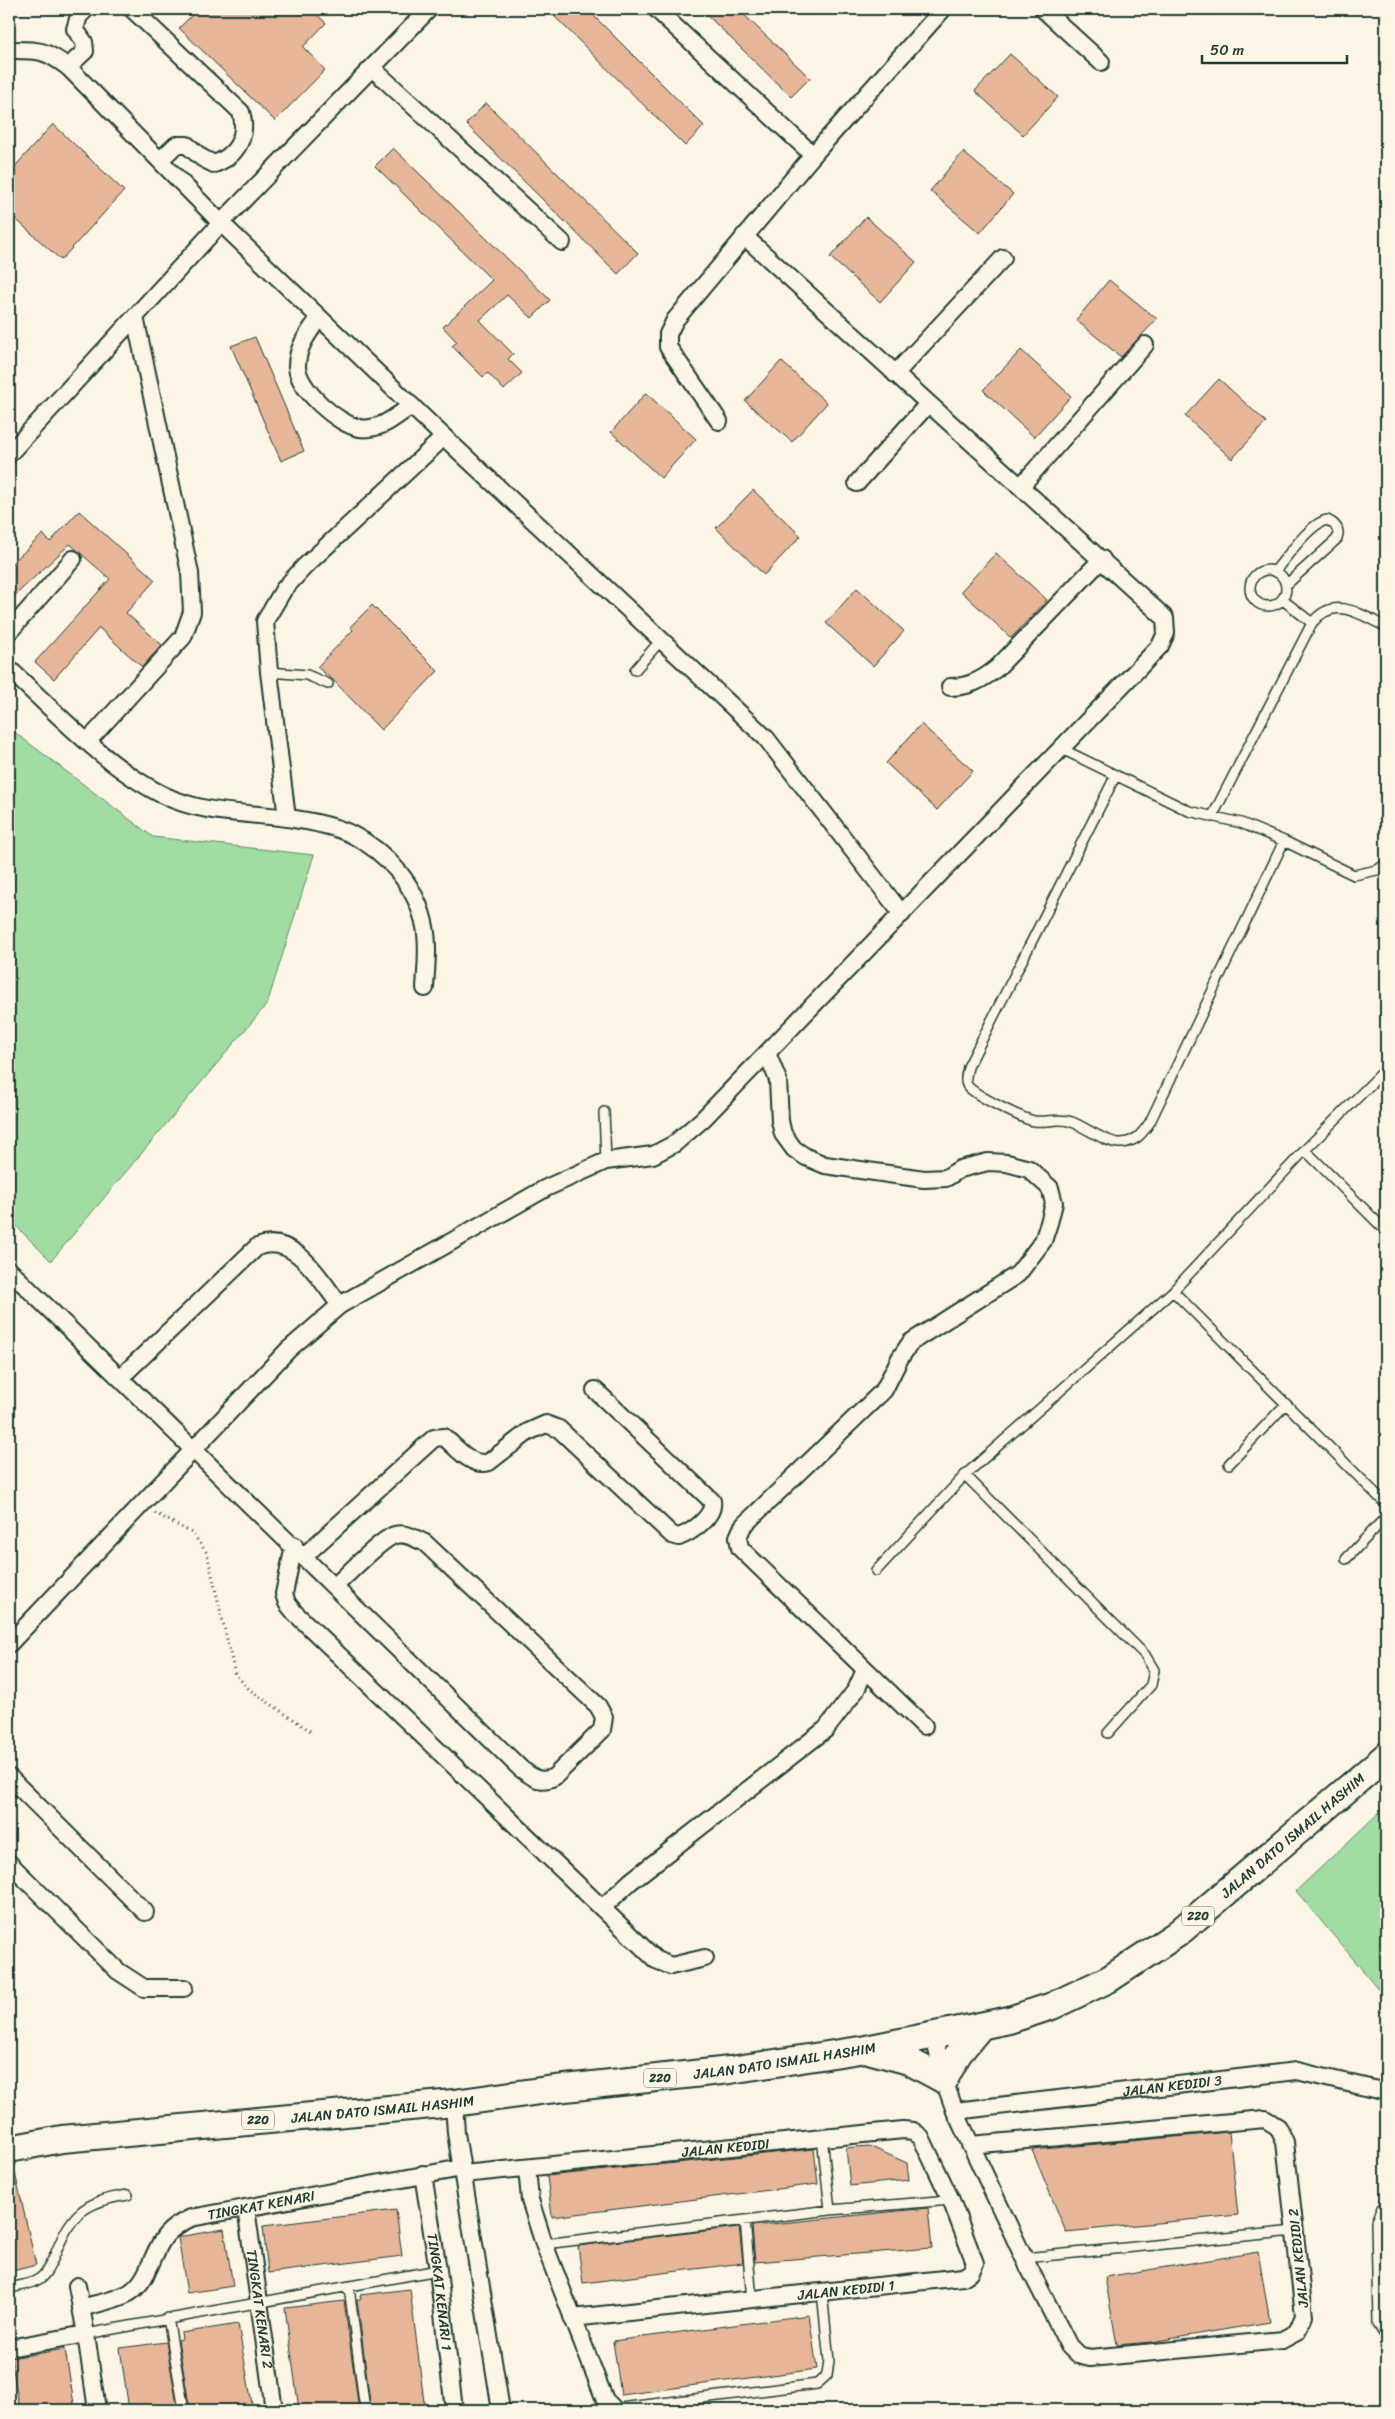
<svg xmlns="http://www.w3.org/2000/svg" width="1395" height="2419" viewBox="0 0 1395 2419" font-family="Sriracha,sans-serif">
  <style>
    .green { fill: #a1dca2; stroke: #608c6b }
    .building { fill: #e7b699; stroke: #1f3d34 }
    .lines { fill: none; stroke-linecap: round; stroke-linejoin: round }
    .service-casing { stroke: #1f3d34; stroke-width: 12 }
    .minor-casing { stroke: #1f3d34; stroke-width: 20 }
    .primary-casing { stroke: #1f3d34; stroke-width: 30 }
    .path { stroke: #1f3d34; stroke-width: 3; stroke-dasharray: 1 4; stroke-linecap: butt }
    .service { stroke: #fcf5e5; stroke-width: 9 }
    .minor { stroke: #fcf5e5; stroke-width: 16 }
    .primary { stroke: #fcf5e5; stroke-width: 26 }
    .labels { text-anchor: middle; stroke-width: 4; stroke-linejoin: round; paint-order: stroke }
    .shield { fill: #fcf5e5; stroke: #617469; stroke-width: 1 }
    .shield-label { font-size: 12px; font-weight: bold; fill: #1f3d34 }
    .street-label { font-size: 14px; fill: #1f3d34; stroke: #fcf5e5 }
  </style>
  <rect width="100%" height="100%" fill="#fcf5e5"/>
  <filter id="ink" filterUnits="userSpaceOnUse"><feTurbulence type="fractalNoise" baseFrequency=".02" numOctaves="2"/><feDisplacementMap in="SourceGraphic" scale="10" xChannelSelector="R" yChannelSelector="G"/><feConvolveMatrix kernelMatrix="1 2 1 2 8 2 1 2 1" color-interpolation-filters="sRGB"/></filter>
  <g filter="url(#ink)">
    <path class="green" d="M9,728L153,837L314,855L267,1004L51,1261L9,1219Z
      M1386,1806V1998L1296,1891Z"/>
    <path class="building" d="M198,9H311L326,23L303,47L325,70L275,121L179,28Z
      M547,9H587L704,126L685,146Z
      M701,9H738L810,78L791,97Z
      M1010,54L1058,97L1023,135L975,91Z
      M486,103L638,253L618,274L466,124Z
      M53,124L124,191L61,260L9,213V173Z
      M393,148L550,300L532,318L507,295L480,320L513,354L508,359L522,373L504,390L488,373L483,377L452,346L457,342L443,327L492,280L375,166Z
      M963,152L1013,194L980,233L930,191Z
      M866,217L916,262L880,302L830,257Z
      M1109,280L1157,319L1121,357L1076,320Z
      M255,337L304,451L281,461L231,346Z
      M1021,350L1071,396L1034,437L983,390Z
      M781,361L827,403L792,442L745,401Z
      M1219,379L1266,422L1232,459L1185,416Z
      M646,393L696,439L661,478L611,432Z
      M753,490L801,536L764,575L716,528Z
      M79,511L155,580L126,613L162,645L142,667L99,628L54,679L35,662L110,579L70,544L9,601V566L43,534L50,542Z
      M996,553L1047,600L1011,638L961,591Z
      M857,588L904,631L873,666L826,623Z
      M372,605L438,671L381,730L333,680L317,667L353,630L350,627Z
      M921,724L973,771L937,810L886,763Z
      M1229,2132L1238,2215L1066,2232L1032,2150Z
      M869,2146L907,2163L909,2180L850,2186L846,2148Z
      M814,2149L818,2184L552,2217L547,2176Z
      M15,2173L36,2265L9,2272V2174Z
      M928,2208L932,2248L755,2262L752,2226Z
      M396,2210L402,2256L268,2273L263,2226Z
      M739,2227L743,2263L583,2283L578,2246Z
      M224,2229L233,2286L187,2293L178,2237Z
      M1258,2252L1270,2322L1151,2342L1117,2345L1105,2277Z
      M410,2289L425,2410H371L357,2299H361L360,2295Z
      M344,2301L359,2410H299L285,2308Z
      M809,2315L817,2369L621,2395L613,2341Z
      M238,2324L253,2410H190L178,2340L182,2339L181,2333Z
      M166,2342L178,2410H129L120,2348Z
      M65,2349L75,2410H20L11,2358Z"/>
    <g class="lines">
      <defs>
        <path id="service" d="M1250 588a18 18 0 1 1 36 0a18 18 0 1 1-36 0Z
          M1275,571C1287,557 1310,523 1327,520C1336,524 1340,530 1337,539L1286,585
          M1283,600L1312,623
          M635,670L661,640
          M269,672L307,675L328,684
          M1062,749L1189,811L1241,823L1284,841L1354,875L1377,870L1386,864
          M1116,775L968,1067C967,1073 964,1079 967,1085C972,1094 1023,1119 1034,1121C1047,1123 1059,1117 1072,1122C1085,1127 1108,1144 1121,1143C1136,1142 1142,1134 1150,1122L1284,841
          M1212,817L1312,623C1334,595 1360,614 1386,627
          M604,1112L606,1161
          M1305,1150L1386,1231
          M1173,1291L1386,1504
          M1229,1464L1286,1404
          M965,1475L1145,1655L1154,1670L1151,1685L1108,1733
          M1346,1559L1386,1517
          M876,1571L965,1475L1173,1291L1305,1150L1386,1069
          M822,2137L830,2210
          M1386,2207L1382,2208L1376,2221L1378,2324L1386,2337
          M745,2220L752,2300
          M544,2244L830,2210L951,2200
          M1024,2258L1295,2231
          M349,2287L365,2410
          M9,2288C18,2286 30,2285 39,2279C46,2275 50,2265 54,2257C71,2215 81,2202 128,2195
          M168,2318L184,2410
          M86,2334L438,2270
          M612,2407L620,2408L817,2384L827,2375L829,2361L822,2292"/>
        <g id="minor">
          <path d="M132,9L241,112C248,136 237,156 214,164L202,158L187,145H176L160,160"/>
          <path d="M656,9L813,155"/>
          <path d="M1043,9L1101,62"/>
          <path d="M9,50C38,50 44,49 68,67L221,223L444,437L766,738L902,914"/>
          <path d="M68,67L85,51L84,42L75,29L79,16L86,9"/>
          <path d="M372,68L562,242"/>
          <path d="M319,318C309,332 297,347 297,366C297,388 338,425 360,428C364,429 371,428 375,427C387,425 401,412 412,406"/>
          <path d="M895,374L1003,258"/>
          <path d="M719,421L668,347V334L675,320L813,155L943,9"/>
          <path d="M9,454L221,223L429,9"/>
          <path d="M857,483L928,404"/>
          <path d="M1021,486L1145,345"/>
          <path d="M9,632L73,559"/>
          <path d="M9,669C56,712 106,767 163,795C205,815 244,812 288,818C308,821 333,825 351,834C387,852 417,886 425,927C429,947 426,968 425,988"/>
          <path d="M950,687C969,687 982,680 997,668L1102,559"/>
          <path d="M88,741L183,637L192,612L190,573L135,317"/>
          <path d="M287,818L269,672L265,621L284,589L305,566L444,437"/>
          <path d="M767,1053L778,1080L780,1121L783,1134L794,1149L806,1157L825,1165L924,1179L946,1178L960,1169L988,1162L1007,1163L1029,1169L1050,1188L1054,1203L1049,1223L1043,1241L1018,1274L911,1342L900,1358L884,1390L743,1526L738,1537L740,1548L924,1726"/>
          <path d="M9,1270L521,1769C533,1777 539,1784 554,1777L602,1730L604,1717L598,1706L425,1543C416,1539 406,1532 395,1535C381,1539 347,1575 335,1586"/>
          <path d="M121,1377L257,1247C295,1232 320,1280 340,1305"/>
          <path d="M294,1545L284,1594L287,1603L295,1613L656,1960L671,1966L705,1958"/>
          <path d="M304,1556L434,1438L444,1437C457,1448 472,1468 489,1462L528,1432L546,1424L559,1429L672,1535L679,1537C692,1532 715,1516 712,1501L595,1390"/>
          <path d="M9,1644L288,1350L340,1305L546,1188L606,1161L653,1155L674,1144L703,1119L1160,646L1166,633L1165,618L744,236"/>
          <path d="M9,1777L145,1912"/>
          <path d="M9,1863L118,1971L144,1988H184"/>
          <path d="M602,1908L631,1881L826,1729L856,1690L865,1670"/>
          <path d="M934,2036L944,2080L955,2111L1024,2258L1069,2346L1078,2355L1090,2358L1282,2340L1297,2332L1304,2316L1285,2142L1278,2127L1265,2119L970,2145"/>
          <path d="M454,2103L456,2133L501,2410"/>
          <path id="s1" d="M955,2111L1297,2071L1386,2092"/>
          <path d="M527,2168L530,2200L544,2244L605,2400L612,2407"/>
          <path id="s2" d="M423,2174L438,2270L454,2410"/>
          <path id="s3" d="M463,2174L903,2130L913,2131L921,2137L951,2200L975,2263L971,2272L963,2277L572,2318"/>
          <path id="s4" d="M246,2208L274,2410"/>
          <path d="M77,2286L86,2334L97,2410"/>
          <path id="s5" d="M81,2308C97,2303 114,2301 129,2293C150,2280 151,2253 166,2235C173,2227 182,2222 191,2218L462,2168"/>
          <path d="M9,2348L86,2334"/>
        </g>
        <g id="primary">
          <path d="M872,2051L909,2061L944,2080L958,2054L980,2027"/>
          <path id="s6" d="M9,2149L62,2139L454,2103L547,2090L730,2070L866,2049L1009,2020L1052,2006L1109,1979L1177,1934L1386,1756"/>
        </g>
      </defs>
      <use href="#service" class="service-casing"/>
      <use href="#minor" class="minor-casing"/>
      <use href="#primary" class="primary-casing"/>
      <path class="path" d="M155,1513L192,1533L207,1553L235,1674L250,1690L312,1732"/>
      <use href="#service" class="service"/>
      <use href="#minor" class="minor"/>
      <use href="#primary" class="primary"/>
    </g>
  </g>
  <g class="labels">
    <g class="shield">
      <rect x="1182" y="1906.5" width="32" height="19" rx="4"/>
      <rect x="644" y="2068.5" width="32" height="19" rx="4"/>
      <rect x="242" y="2110.5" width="32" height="19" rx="4"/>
    </g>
    <g class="shield-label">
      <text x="1198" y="1920">220</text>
      <text x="660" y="2082">220</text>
      <text x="258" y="2124">220</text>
    </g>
    <g class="street-label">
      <text dy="5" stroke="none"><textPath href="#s6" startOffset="1351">JALAN DATO ISMAIL HASHIM</textPath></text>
      <text dy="5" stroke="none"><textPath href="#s6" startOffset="781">JALAN DATO ISMAIL HASHIM</textPath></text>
      <text dy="5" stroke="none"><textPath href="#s1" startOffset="219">JALAN KEDIDI 3</textPath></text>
      <text dy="5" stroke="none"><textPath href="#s6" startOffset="376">JALAN DATO ISMAIL HASHIM</textPath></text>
      <text dy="5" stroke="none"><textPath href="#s3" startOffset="264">JALAN KEDIDI</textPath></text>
      <text dy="5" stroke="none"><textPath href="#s5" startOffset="222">TINGKAT KENARI</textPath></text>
      <text transform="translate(1298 2258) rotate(-96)" y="5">JALAN KEDIDI 2</text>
      <text transform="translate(846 2290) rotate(-6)" y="5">JALAN KEDIDI 1</text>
      <text dy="5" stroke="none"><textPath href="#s2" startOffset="119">TINGKAT KENARI 1</textPath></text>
      <text dy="5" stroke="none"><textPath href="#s4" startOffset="102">TINGKAT KENARI 2</textPath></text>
    </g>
  </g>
  <rect width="1395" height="2419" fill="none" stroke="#fcf5e5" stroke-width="30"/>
  <rect x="15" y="15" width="1365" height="2389" fill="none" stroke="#1f3d34" stroke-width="2" filter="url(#ink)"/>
  <path d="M1202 55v8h145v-8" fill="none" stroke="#1f3d34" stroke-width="2.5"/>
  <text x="1210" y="55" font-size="15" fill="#1f3d34" stroke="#fcf5e5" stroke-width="4" paint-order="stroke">50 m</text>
</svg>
